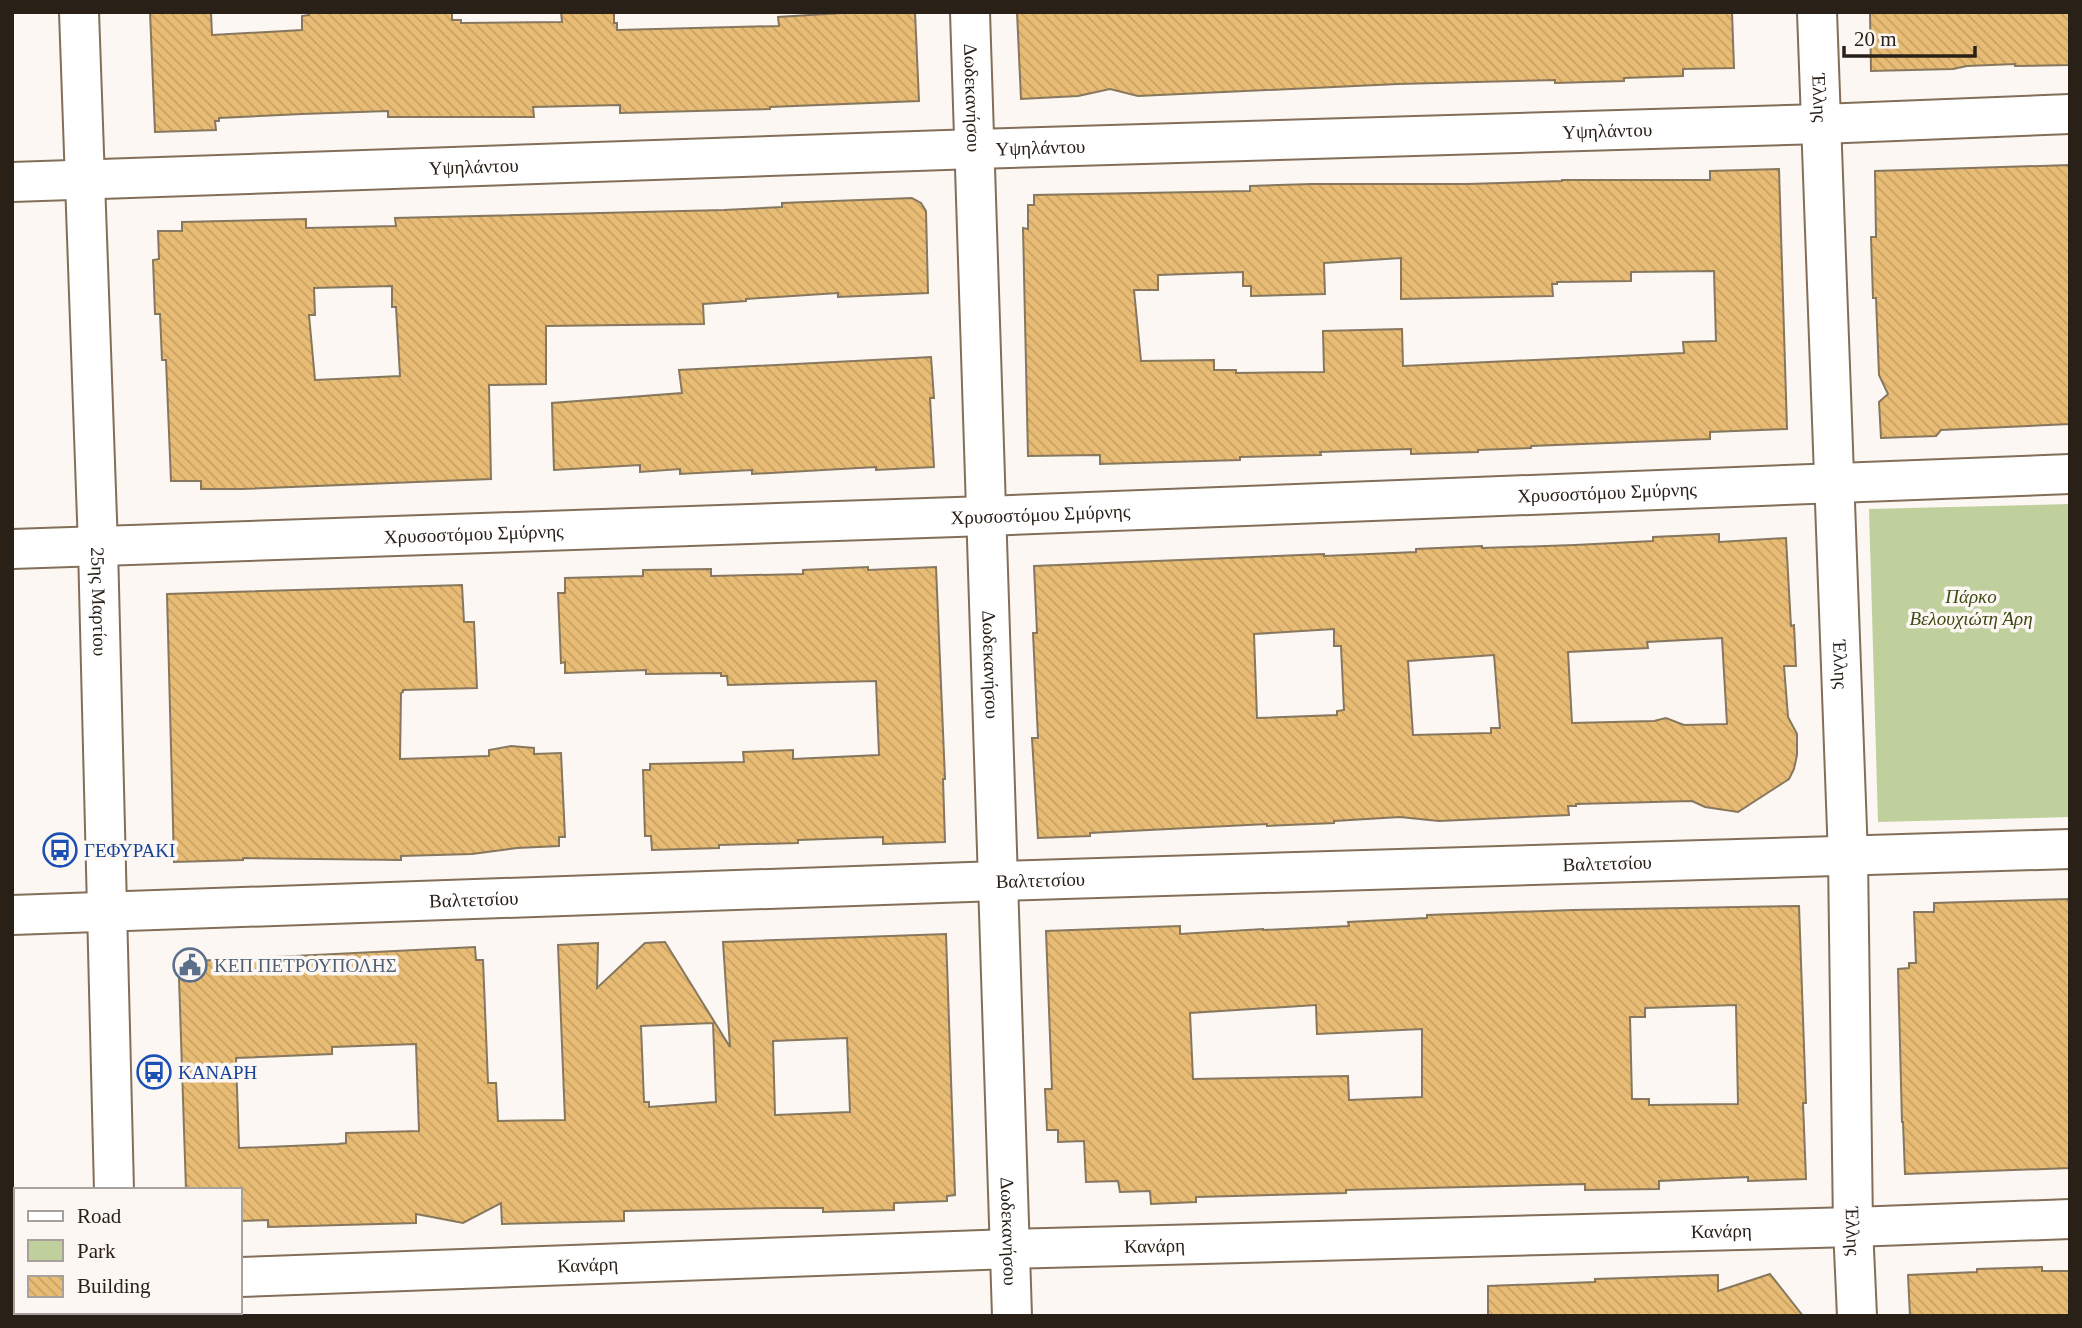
<svg xmlns="http://www.w3.org/2000/svg" width="2082" height="1328" viewBox="0 0 2082 1328" font-family="'Times New Roman',serif">
  <style>
    .park { fill: #bfd09d }
    .building { fill: url(#building-back-hatch); stroke: #86775e; stroke-width: 2; fill-rule: evenodd }
    .lines { fill: none; stroke-linecap: round; stroke-linejoin: round }
    .minor-casing { stroke: #836f59; stroke-width: 42 }
    .secondary-casing { stroke: #836f59; stroke-width: 42 }
    .minor { stroke: #fff; stroke-width: 38 }
    .secondary { stroke: #fff; stroke-width: 38 }
    .labels { text-anchor: middle; stroke-width: 7; stroke-linejoin: round; paint-order: stroke }
    .street-label { font-size: 19px; fill: #292118; stroke: #fcf7f3 }
    .park-label { font-size: 19px; font-style: italic; fill: #3d4b14; stroke: #fcf7f3 }
    .transit-label { font-size: 19px; fill: #164399; stroke: #fcf7f3; text-anchor: start }
    .service-label { font-size: 19px; fill: #4e5e75; stroke: #fcf7f3; text-anchor: start }
  </style>
  <defs>
    <pattern id="building-back-hatch" width="6" height="6" patternUnits="userSpaceOnUse" patternTransform="scale(1.75)"><rect width="6" height="6" fill="#e8bc74"/><path d="M-1 5l2 2M0 0l6 6M5-1l2 2" fill="none" stroke="#c7a164"/></pattern>
  </defs>
  <rect width="100%" height="100%" fill="#fcf7f3"/>
  <path class="park" d="M2070,504V817L1878,822L1869,509Z"/>
  <path class="building" d="M150,12H211L212,35L302,30V16L309,15V12H452V20H461V23L562,22L561,12H614V23H617V30L779,26L778,17L858,12H915L919,101L770,107V109L620,113V105L533,107L534,117H388V111L302,114L219,118V121H215L216,130L155,132Z
    M1017,12H1732L1734,68L1683,69V76L1624,78V81L1555,83V80L1398,84L1138,96L1110,89L1078,96L1021,99Z
    M1870,12H2070V65L2015,66V64L1967,66L1953,69L1871,71Z
    M2070,165V424L1941,430L1936,436L1881,438L1879,402L1888,394L1879,375L1876,298H1873L1871,237H1876L1875,171Z
    M1779,169L1787,429L1710,432V439L1531,446V448L1478,450V452L1411,454V449L1320,452L1321,455L1240,457V460L1100,464V455L1028,456L1023,228L1028,229V205H1034V195L1250,191V186L1312,184H1467L1562,181V180H1710V171ZM1401,258V299L1553,296L1552,284H1557V282L1631,281V272L1714,271L1716,341L1683,342L1684,353L1403,366L1402,329L1323,331L1324,372L1236,373V370H1214V360L1141,361L1134,290H1158V275L1243,272V286H1251V296L1325,294L1324,263Z
    M912,198L921,203L926,211L928,293L838,297V293L746,299V301L703,304L704,324L546,326V384L489,385L491,479L241,489H201V481H171L166,360H162L160,314H155L153,260L159,259L158,231H182V222L306,219V228L396,226L395,218L724,210L782,207V203ZM392,286V307H396L400,376L315,380L309,315H315L314,288Z
    M931,357L934,398H930L934,467L876,470V467L752,474V470L680,474V469L640,472V465L554,470L552,403L682,393L679,370Z
    M1719,534V542L1786,538L1791,626L1794,625L1796,666H1784L1788,717L1797,734V755L1794,769L1789,779L1738,812L1705,807L1692,801L1576,804V806H1568L1569,815L1439,821L1400,817L1334,821V823L1267,826V824L1090,833V836L1038,838L1032,738H1038L1033,633H1037L1034,566L1324,554V556L1416,552V549L1482,546V548L1575,545L1653,541V537ZM1334,629V646H1341L1344,710L1337,711V715L1257,718L1254,634ZM1722,638L1727,724L1684,725L1666,718L1654,721L1572,723L1568,652L1648,648L1647,642ZM1494,655L1500,728H1491V733L1413,735L1408,661Z
    M868,567V570L936,567L945,779H943L945,842L883,844V837L798,840V843L719,845V848L652,850L651,836H645L643,770H650V764L744,762L743,752L793,750V759L879,755L876,681L728,685L727,676H721V673L646,674V670L565,673V662L561,663L558,593H565V578L643,576V570L711,569V576L803,574V570Z
    M462,585L464,622H474L477,688L403,690V692L401,693L400,759L489,756V750L511,746L534,748V754L561,753L565,837H559V846L517,848L472,854L401,856V860L243,858V860L174,862L167,594Z
    M2070,899V1168L1905,1174L1903,1122H1902L1898,969L1909,968V963H1916L1914,912H1934V903Z
    M1799,906L1806,1103H1803L1806,1179L1748,1181V1177L1659,1181V1189L1585,1190V1184L1346,1190V1193L1196,1197V1202L1151,1204L1150,1191L1120,1192L1118,1181L1086,1182L1084,1141L1058,1142V1130H1047L1045,1089H1052L1046,931L1180,926V934L1263,929V930L1349,926L1348,922L1427,918V915L1573,910ZM1316,1005L1317,1034L1422,1029V1097L1349,1100L1348,1076L1193,1079L1190,1013ZM1736,1005L1738,1104L1649,1105V1099H1632L1630,1017H1645V1008Z
    M946,934L955,1195L947,1196V1201L894,1203V1210L823,1212V1208H781L624,1211V1221L502,1224L501,1203L463,1223L416,1214V1223L268,1227V1220L240,1221V1190H186L179,978H188L187,969H194V961L475,947L476,960H483L488,1083H496L498,1121L565,1120L558,945L598,943L597,988L645,943L665,942L730,1047L723,942ZM713,1023L716,1102L649,1107V1102H644L641,1026ZM847,1038L850,1112L775,1115L773,1041ZM416,1044L419,1131L346,1133V1143L338,1144L239,1148L236,1058L332,1054V1047Z
    M2042,1267V1271H2070V1316H1910L1908,1275L1977,1272V1269Z
    M1770,1274L1803,1316H1488V1286L1595,1282V1279L1718,1275V1291Z"/>
  <g class="lines">
    <defs>
      <g id="minor">
        <path id="s1" d="M970,12L1012,1316"/>
        <path id="s2" d="M1817,12L1848,857L1853,1227L1857,1316"/>
        <path id="s3" d="M12,182L975,149L1821,124L2070,114"/>
        <path id="s4" d="M12,549L986,516L2070,474"/>
        <path id="s5" d="M12,915L998,881L2070,849"/>
        <path id="s6" d="M240,1277L1010,1249L1853,1227L2070,1219"/>
        <path d="M12,1284H16"/>
      </g>
      <g id="secondary">
        <path id="s7" d="M79,12L98,547L114,1190"/>
        <path d="M117,1312V1316"/>
      </g>
    </defs>
    <use href="#minor" class="minor-casing"/>
    <use href="#secondary" class="secondary-casing"/>
    <use href="#minor" class="minor"/>
    <use href="#secondary" class="secondary"/>
  </g>
  <defs>
    <symbol id="bus-ring" viewBox="-11 -11 22 22"><circle r="9.5" fill="#fcf7f3" stroke="#1a4fb4" stroke-width="1.5"/><path d="M-5-6H5V4H4V6H2V4H-2V6H-4V4H-5ZM-3.5-4V0h7V-4ZM-3.5 1.2v1.5H-2V1.2ZM2 1.2v1.5H3.5V1.2Z" fill="#1a4fb4"/></symbol>
    <symbol id="civic-ring" viewBox="-11 -11 22 22"><circle r="9.5" fill="#fcf7f3" stroke="#5c6f8a" stroke-width="1.5"/><path d="M-.6-6.5H3V-4.5H.6V-3L4-1V1h2V6H-6V1h2V-1L-.6-3ZM-1.2 2.5V6h2.4V2.5Z" fill="#5c6f8a"/></symbol>
  </defs>
  <g fill-rule="evenodd">
    <use href="#bus-ring" x="41" y="831" width="38" height="38"/>
    <use href="#civic-ring" x="171" y="946" width="38" height="38"/>
    <use href="#bus-ring" x="135" y="1053" width="38" height="38"/>
  </g>
  <g class="labels">
    <g class="street-label">
      <text dy="7" stroke="none"><textPath href="#s1" startOffset="86">Δωδεκανήσου</textPath></text>
      <text dy="7" stroke="none"><textPath href="#s2" startOffset="86">Έλλης</textPath></text>
      <text dy="7" stroke="none"><textPath href="#s3" startOffset="1596">Υψηλάντου</textPath></text>
      <text dy="7" stroke="none"><textPath href="#s3" startOffset="1029">Υψηλάντου</textPath></text>
      <text dy="7" stroke="none"><textPath href="#s3" startOffset="462">Υψηλάντου</textPath></text>
      <text dy="7" stroke="none"><textPath href="#s4" startOffset="1596">Χρυσοστόμου Σμύρνης</textPath></text>
      <text dy="7" stroke="none"><textPath href="#s4" startOffset="1029">Χρυσοστόμου Σμύρνης</textPath></text>
      <text dy="7" stroke="none"><textPath href="#s4" startOffset="462">Χρυσοστόμου Σμύρνης</textPath></text>
      <text dy="7" stroke="none"><textPath href="#s7" startOffset="590">25ης Μαρτίου</textPath></text>
      <text dy="7" stroke="none"><textPath href="#s1" startOffset="653">Δωδεκανήσου</textPath></text>
      <text dy="7" stroke="none"><textPath href="#s2" startOffset="653">Έλλης</textPath></text>
      <text dy="7" stroke="none"><textPath href="#s5" startOffset="1596">Βαλτετσίου</textPath></text>
      <text dy="7" stroke="none"><textPath href="#s5" startOffset="1029">Βαλτετσίου</textPath></text>
      <text dy="7" stroke="none"><textPath href="#s5" startOffset="462">Βαλτετσίου</textPath></text>
      <text dy="7" stroke="none"><textPath href="#s6" startOffset="1482">Κανάρη</textPath></text>
      <text dy="7" stroke="none"><textPath href="#s1" startOffset="1220">Δωδεκανήσου</textPath></text>
      <text dy="7" stroke="none"><textPath href="#s2" startOffset="1220">Έλλης</textPath></text>
      <text dy="7" stroke="none"><textPath href="#s6" startOffset="915">Κανάρη</textPath></text>
      <text dy="7" stroke="none"><textPath href="#s6" startOffset="348">Κανάρη</textPath></text>
    </g>
    <g class="park-label">
      <text x="1971" y="603">Πάρκο<tspan x="1971" dy="22">Βελουχιώτη Άρη</tspan></text>
    </g>
    <g class="transit-label">
      <text x="84" y="857">ΓΕΦΥΡΑΚΙ</text>
      <text x="178" y="1079">ΚΑΝΑΡΗ</text>
    </g>
    <g class="service-label">
      <text x="214" y="972">ΚΕΠ ΠΕΤΡΟΥΠΟΛΗΣ</text>
    </g>
  </g>
  <rect width="2082" height="1328" fill="none" stroke="#292118" stroke-width="28"/>
  <rect x="14" y="1188" width="228" height="126" fill="#fcf7f3" stroke="#a8a19b" stroke-width="2"/>
  <rect x="28" y="1211" width="35" height="10" fill="#ffffff" stroke="#a8a19b" stroke-width="2"/>
  <text x="77" y="1223" font-size="21" fill="#292118">Road</text>
  <rect x="28" y="1240" width="35" height="21" fill="#bfd09d" stroke="#a8a19b" stroke-width="2"/>
  <text x="77" y="1258" font-size="21" fill="#292118">Park</text>
  <rect x="28" y="1276" width="35" height="21" fill="url(#building-back-hatch)" stroke="#a8a19b" stroke-width="2"/>
  <text x="77" y="1293" font-size="21" fill="#292118">Building</text>
  <path d="M1844 46v10h131v-10" fill="none" stroke="#292118" stroke-width="3.5"/>
  <text x="1854" y="46" font-size="21" fill="#292118" stroke="#fcf7f3" stroke-width="5" paint-order="stroke">20 m</text>
</svg>
